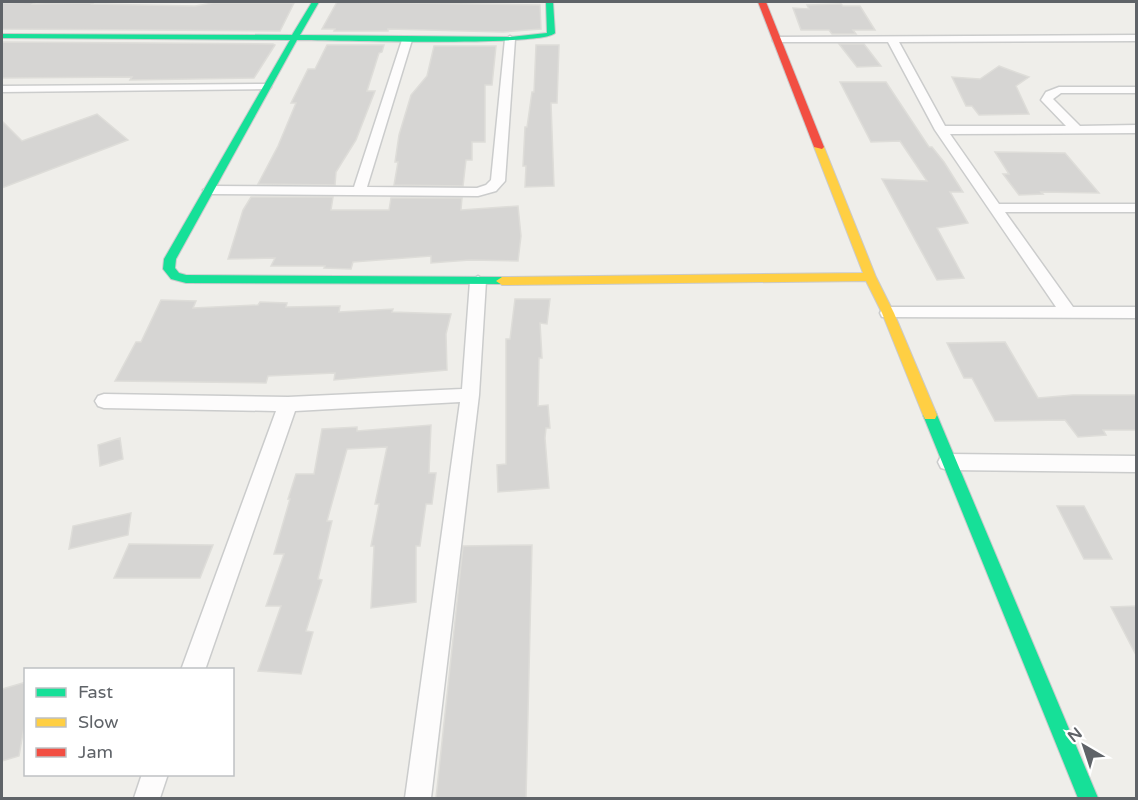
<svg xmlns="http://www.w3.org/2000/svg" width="1138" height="800" viewBox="0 0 1138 800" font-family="'Varela Round',sans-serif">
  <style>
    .building { fill: #d6d5d3; stroke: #deddd9; stroke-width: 1.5 }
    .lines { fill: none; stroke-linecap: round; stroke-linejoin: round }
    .street-casing { stroke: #cbcccc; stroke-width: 3 }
    .fast-casing { stroke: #cacacb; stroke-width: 2 }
    .slow-casing { stroke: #cacacb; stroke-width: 2 }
    .jam-casing { stroke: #cacacb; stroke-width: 2 }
    .street { fill: #fdfcfc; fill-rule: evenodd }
    .fast { fill: #16e098; fill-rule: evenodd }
    .slow { fill: #ffcf43; fill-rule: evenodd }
    .jam { fill: #f24e42; fill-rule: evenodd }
  </style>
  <rect width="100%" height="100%" fill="#efeeea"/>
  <path class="building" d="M36,2L33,4L93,3L92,4L195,6L213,3H294L280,31L2,29V3Z
    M337,2L540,5L541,29L503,32L388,29V31H334L335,29H322Z
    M841,4L843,6H860L875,30H853L856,34H832L829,30H801L793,8L809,9L807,5Z
    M2,42L273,44L275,45L254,78L130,80L132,77L2,78Z
    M839,44H864L881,66L857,67Z
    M327,45H384L382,52L379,53L367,91H375L356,140L336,172L335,185L258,184L278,146L296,103H291L308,69H315Z
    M536,45H559L557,103H551L554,186L525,187L526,166H523L525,127H527L532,92H534Z
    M434,46H496L492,85H485V142H472V160H466L463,186L394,185L398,162H395L399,135L411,95L427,76Z
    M999,66L1029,77L1016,86L1029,114L979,115L972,106H966L952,77L980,79Z
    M840,82H886L929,147H932L944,162L963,192H950L968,223L937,228L964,278L937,280L882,179L927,181L900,141L871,142Z
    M97,114L128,140L2,188V121L22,141Z
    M995,152L1065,153L1099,193L1041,192L1043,194L1019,195L1003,174H1009Z
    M251,197H333L331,210H389L391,198H462L461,210L518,206L521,236L518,261L470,260L431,263V256L353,262L351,269L324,268L325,266H271L275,258L228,259L243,210Z
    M515,299H550L547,324L540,323L542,358H539L538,406L548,405L550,428H546L545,438L549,488L498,492L497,465L506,464V339H510Z
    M161,300L196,301L193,308L258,305L260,302L287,303L286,307L340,306L339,312L393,309L392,312L451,314L446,334L447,370L334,380L335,373L268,376L266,383L115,381L136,342H141Z
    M1005,342L1038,398L1073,395H1137V430H1103L1106,435L1078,437L1065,420L995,421L972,378H964L947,343Z
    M431,425L429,473H436L432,504H426L420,546H416V602L371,608L374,546H371L379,504H375L387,447L347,449L327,521H332L318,579L322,580L306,631L313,632L301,674L258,671L281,606H266L284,554H274L290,499H288L296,474H314L322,429L357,427V431Z
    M120,438L123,459L100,466L98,445Z
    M1057,506H1084L1112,559H1084Z
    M131,513L128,535L69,549L73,526Z
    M129,544L213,545L200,578H114Z
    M532,545L526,798H436L463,546Z
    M1137,606V657L1111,607Z
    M26,682V716L19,756L2,761V689Z"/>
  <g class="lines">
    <defs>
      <path id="street" d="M1136,35V41L899,42L945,126H1066L1041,100L1046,92L1059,87H1136V93H1061L1053,99L1080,126L1136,125V133L950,134L999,204H1136V212H1005L1073,307H1136V318L882,317L880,313L882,309L888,307H1056L935,130L888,42H777L773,41V37Z
        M510,36L515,39L505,181L496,191L478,196L210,194L203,190L210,186L354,187L402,40L407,37L412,40L367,187L477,188L486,185L491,180L505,39Z
        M265,84L271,87L269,89L2,92V86Z
        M478,276L486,281L479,395L431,798H405L460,402L295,411L205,670H181L276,411L104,408L98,406L95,401L98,396L104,394L288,397L462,389L470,281Z
        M948,454L1136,456V472L948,470L941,468L938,462L941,456Z
        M142,774H168L160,798H134Z"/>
      <path id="fast" d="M312,2H319L300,35L510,37L547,33L546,2H553L555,33C543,47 330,40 297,40L176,259L175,268L179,273L186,275L502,277L508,281L506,284L186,283L171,279L163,269L164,259L290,40L2,38V34L292,35Z
        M930,410L935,411L937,415L1098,798H1078L923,415L925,411Z"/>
      <path id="slow" d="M819,144L824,147L876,277L894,313L937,415L935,419H925L923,415L882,313L866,281L502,285L496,281L502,277L863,273L814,147Z"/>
      <path id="jam" d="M758,2H766L824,147L822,149L814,147Z"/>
    </defs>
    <use href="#street" class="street-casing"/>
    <use href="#fast" class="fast-casing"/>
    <use href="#slow" class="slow-casing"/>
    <use href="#jam" class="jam-casing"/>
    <use href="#street" class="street"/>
    <use href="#fast" class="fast"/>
    <use href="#slow" class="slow"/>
    <use href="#jam" class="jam"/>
  </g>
  <rect width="1138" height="800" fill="none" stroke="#5f6368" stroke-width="6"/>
  <rect x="24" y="668" width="210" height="108" fill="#ffffff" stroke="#bfc1c3" stroke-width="1.5"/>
  <rect x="36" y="688" width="30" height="9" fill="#16e098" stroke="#bfc1c3" stroke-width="1.5"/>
  <text x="78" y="698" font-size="18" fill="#5f6368">Fast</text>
  <rect x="36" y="718" width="30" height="9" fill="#ffcf43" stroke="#bfc1c3" stroke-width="1.5"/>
  <text x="78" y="728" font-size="18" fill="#5f6368">Slow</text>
  <rect x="36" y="748" width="30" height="9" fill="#f24e42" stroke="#bfc1c3" stroke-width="1.5"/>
  <text x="78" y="758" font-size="18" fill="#5f6368">Jam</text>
  <g transform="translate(1084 746) rotate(321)" stroke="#ffffff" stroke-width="4.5" paint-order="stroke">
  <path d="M0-4.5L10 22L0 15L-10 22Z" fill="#5f6368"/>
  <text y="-9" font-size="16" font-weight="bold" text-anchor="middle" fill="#5f6368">N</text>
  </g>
</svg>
